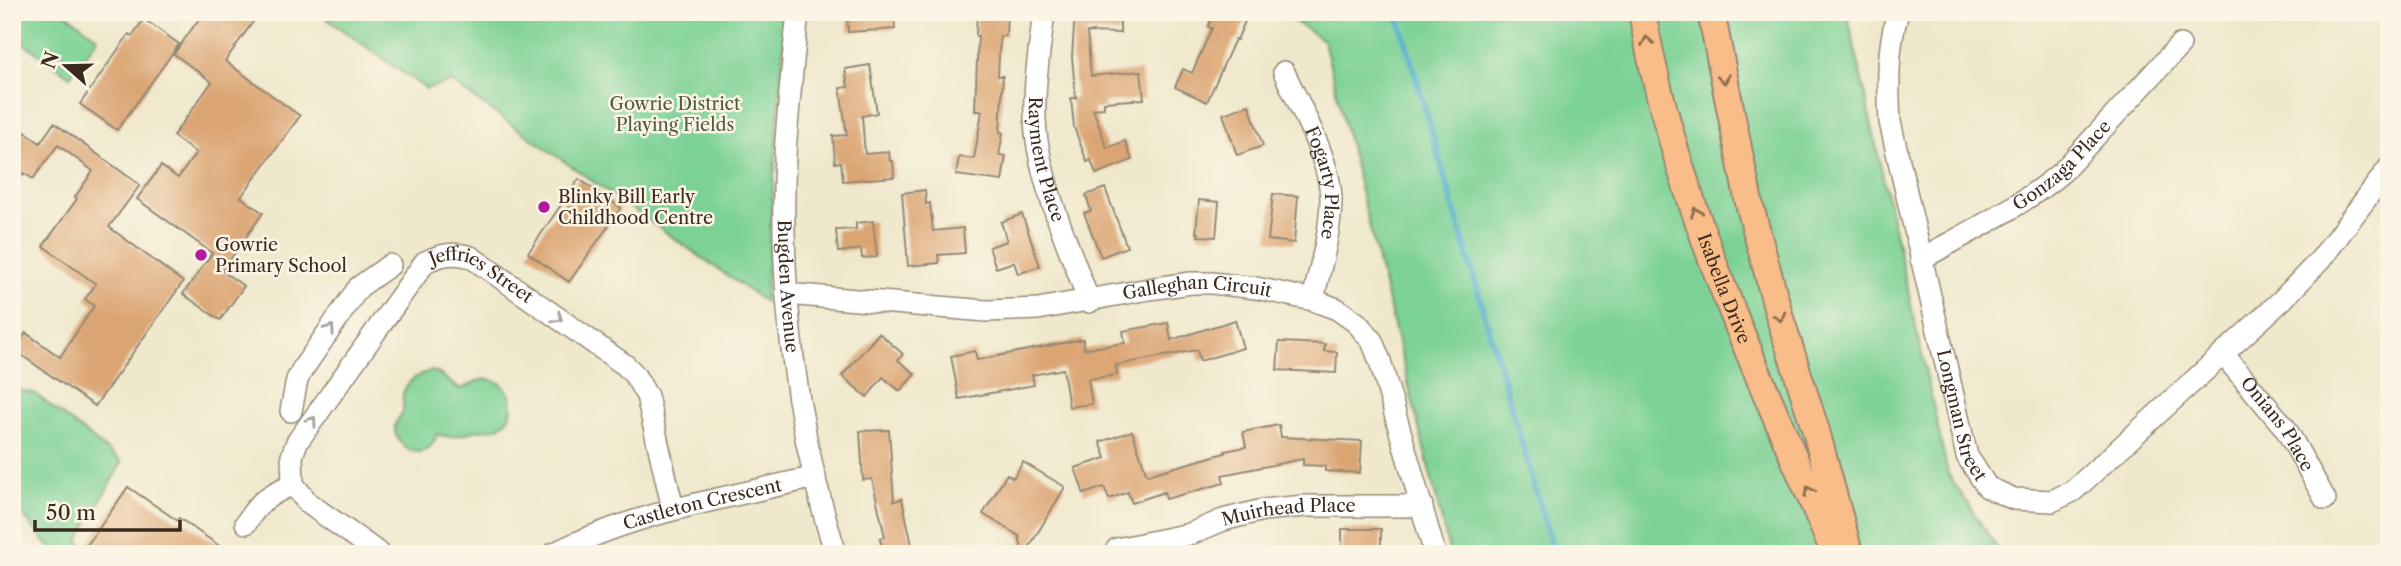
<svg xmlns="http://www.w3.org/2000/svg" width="2401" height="566" viewBox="0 0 2401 566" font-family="'Libre Caslon Text',serif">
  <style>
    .green { fill: #7bd195; stroke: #5b7e5a; stroke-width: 2 }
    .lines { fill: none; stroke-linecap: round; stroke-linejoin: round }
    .stream { stroke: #4faece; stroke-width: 6 }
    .building { fill: #dba573 }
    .minor-casing { stroke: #958975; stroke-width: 24 }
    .major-casing { stroke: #958975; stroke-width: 30 }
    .minor { stroke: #fff; stroke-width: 21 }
    .major { stroke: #f8bd88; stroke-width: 26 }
    .oneway { stroke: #906c4e }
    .oneway2 { stroke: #a79f9a }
    .poi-dot { fill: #b5179e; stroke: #fcf5e5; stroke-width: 2.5 }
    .labels { text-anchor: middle; stroke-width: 5; stroke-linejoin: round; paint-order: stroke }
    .park-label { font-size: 18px; fill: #4e5c42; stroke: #fcf5e5 }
    .street-label { font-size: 18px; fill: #3b2a1e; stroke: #fcf5e5 }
    .poi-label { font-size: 18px; fill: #3b2a1e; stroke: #fcf5e5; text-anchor: start }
  </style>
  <rect width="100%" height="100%" fill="#fcf5e5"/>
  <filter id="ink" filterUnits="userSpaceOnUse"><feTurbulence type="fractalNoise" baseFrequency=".0143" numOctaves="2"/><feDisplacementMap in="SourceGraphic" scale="14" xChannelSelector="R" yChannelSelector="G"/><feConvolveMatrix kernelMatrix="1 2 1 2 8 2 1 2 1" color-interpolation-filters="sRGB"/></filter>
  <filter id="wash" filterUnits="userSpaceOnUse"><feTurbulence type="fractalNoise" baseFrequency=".00686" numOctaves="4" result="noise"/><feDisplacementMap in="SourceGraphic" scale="28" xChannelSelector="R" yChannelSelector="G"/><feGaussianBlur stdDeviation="1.57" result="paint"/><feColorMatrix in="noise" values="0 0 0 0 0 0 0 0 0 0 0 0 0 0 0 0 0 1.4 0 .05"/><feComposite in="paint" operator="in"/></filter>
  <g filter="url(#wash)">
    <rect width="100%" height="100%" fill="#efe8cc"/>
    <path class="green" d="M12,12H64L98,38L70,76L12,35Z
      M317,12H786L765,302L451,82L426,89Z
      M1281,12H1847L1948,474L2001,554H1450L1324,41Z
      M432,371C445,374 449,384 461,389C468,387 474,381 481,380C505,374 523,406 504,423C495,432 484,428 473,431C459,436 451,439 437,434C427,467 393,448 395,426C396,419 402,416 403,411C404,406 402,399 403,394C406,381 420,373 432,371Z
      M12,389L34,393L122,462L78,541L92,554H55L12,502Z"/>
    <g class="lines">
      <path class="stream" d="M1397,12L1554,554"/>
    </g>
    <g id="blocks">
      <path class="building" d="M204,12H260L225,61L300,116L241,197L263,213L222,271L244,286L220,320L183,294L212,253L137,199L161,166L178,178L196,153L173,136L212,82L174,54Z
        M847,12H894L895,29L848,32Z
        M977,12H1007L1006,36H1000L998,76H1003L1000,132L1003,133L999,155L1006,156L1002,181L956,175L959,157L974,159L982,111H975L978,36H976Z
        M1075,12H1085V15L1086,12H1120V33L1087,32L1091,76L1141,71L1144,99L1104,102V108L1093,109L1107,148L1125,141L1132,160L1096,174L1091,160L1087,162L1074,127L1071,98H1076L1072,57Z
        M1214,12H1249L1237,40L1235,39L1207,102L1175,87L1183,69L1192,73L1212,28L1208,27Z
        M144,19L179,44L117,130L80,104L129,34L132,36Z
        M870,65L877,113L862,116L865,154L889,152L890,161H893L894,177L843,181L841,162L835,163L833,136L847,135L840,88L848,87L845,69Z
        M1249,105L1263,146L1237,155L1223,114Z
        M12,122L40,143L54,123L140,185L109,227L183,282L95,406L14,350L26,333L60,357L94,306L85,299L96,284L43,246L77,199L75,197L93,171L58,145L33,179L24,173L12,190Z
        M579,179L621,208L569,282L528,253Z
        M1105,188L1127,247L1101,257L1084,213L1091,211L1086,195Z
        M925,190L926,204L930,203L933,231L963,228L965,253L938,255L939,263L908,266L902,193Z
        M1273,194L1298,196L1294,243L1268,240Z
        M1199,200L1219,202L1216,237L1198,236L1199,233H1196Z
        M1022,214L1040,266L1018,274L1014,262L996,268L989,247L1007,241L1001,222Z
        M873,221L877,257L862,258L861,249L838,252L836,230L856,229V223Z
        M1235,320L1243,348L1200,361L1197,350L1116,365L1117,375L1088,379L1092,404L1069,407L1063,369L1032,375L1034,385L959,399L951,356L975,351L977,360L1083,339L1084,349L1125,343L1123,331L1168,323L1171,340Z
        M879,333L903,354L898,360L915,374L900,391L883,377L867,397L842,376Z
        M1279,342L1325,344L1324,351L1337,352L1336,373L1277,370Z
        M1279,425L1281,437L1362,441L1360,473L1325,471V466L1303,465V459L1222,475L1224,483L1166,499L1164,492L1132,503L1128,492L1109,499L1104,487L1084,494L1075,468L1106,458L1100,442L1132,431L1147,475L1225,453V451L1246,447L1243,432Z
        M889,430L894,501L902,499L914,554H883L880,538L885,537L872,479L863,480L860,431Z
        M1023,462L1065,487L1025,554H1023L1019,536L983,514L1007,474L1013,478Z
        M128,487L178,521L179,518L231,554H81Z
        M1342,529H1381V554H1342Z"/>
    </g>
  </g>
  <g filter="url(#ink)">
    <use href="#blocks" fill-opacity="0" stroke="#958975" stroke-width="2"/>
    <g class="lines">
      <defs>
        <g id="minor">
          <path id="s1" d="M798,12C793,60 788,107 785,155C779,288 795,427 836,554"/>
          <path id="s2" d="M1044,12C1039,56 1030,103 1038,147C1047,200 1071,251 1089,302"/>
          <path id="s3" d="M1898,12C1887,49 1888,85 1890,122L1967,456L1987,487L2014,499L2052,501L2073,491L2282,300L2321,259L2389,168"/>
          <path id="s4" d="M1284,72C1300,107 1330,160 1331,198C1331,232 1320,267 1313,300"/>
          <path id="s5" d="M1921,259C1969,232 2019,208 2062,172L2180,45"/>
          <path id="s6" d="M787,294L986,311L1038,309L1149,289L1191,283H1212L1256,288L1313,300L1337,309L1357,323L1372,341L1380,361L1435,554"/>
          <path id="s7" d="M2223,354L2286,429L2325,499"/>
          <path d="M291,411L297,380L302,370L359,287L390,265"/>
          <path d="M246,523C260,500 269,495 293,484"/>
          <path id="s8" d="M1117,549L1190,534L1223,520L1263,510L1305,506H1422"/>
          <path id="s9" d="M380,554L308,503L293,484L292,456L297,442L310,424L425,262C442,254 453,252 471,257L625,365L634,374L647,396L673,509"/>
          <path id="s10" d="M553,554C635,512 726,498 815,477"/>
        </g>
        <g id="major">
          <path id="s11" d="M1642,12C1675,202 1761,378 1835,554"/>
          <path d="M1711,12L1749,203L1780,318L1816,431L1848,549"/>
        </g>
      </defs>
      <use href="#minor" class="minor-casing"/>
      <use href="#major" class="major-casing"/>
      <use href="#minor" class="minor"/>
      <use href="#major" class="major"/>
    </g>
    <defs><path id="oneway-chevron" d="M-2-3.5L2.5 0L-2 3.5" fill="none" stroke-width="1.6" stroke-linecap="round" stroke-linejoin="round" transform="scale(1.75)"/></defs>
    <g class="oneway">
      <use href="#oneway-chevron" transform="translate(1647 41) rotate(-100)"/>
      <use href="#oneway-chevron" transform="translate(1724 79) rotate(79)"/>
      <use href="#oneway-chevron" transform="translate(1696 212) rotate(-110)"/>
      <use href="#oneway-chevron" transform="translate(1780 317) rotate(74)"/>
      <use href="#oneway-chevron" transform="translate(1809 491) rotate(-113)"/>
    </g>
    <g class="oneway2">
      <use href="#oneway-chevron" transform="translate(558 318) rotate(35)"/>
      <use href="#oneway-chevron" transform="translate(330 329) rotate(-56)"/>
      <use href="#oneway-chevron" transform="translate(312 421) rotate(-55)"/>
    </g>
  </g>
  <g class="poi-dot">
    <circle cx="544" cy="207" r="7"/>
    <circle cx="201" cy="255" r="7"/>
  </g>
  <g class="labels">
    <g class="park-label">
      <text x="675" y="110">Gowrie District<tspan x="675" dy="21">Playing Fields</tspan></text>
    </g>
    <g class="street-label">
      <text dy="6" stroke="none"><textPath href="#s2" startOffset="149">Rayment Place</textPath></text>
      <text dy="6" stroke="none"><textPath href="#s5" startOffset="170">Gonzaga Place</textPath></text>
      <text dy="6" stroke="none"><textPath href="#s4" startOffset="119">Fogarty Place</textPath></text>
      <text dy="6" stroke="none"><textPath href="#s9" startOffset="439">Jeffries Street</textPath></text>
      <text dy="6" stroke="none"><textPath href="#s1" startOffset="275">Bugden Avenue</textPath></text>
      <text dy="6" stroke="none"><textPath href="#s11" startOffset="289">Isabella Drive</textPath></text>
      <text dy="6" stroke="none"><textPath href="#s6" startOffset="413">Galleghan Circuit</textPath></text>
      <text dy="6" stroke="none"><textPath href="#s3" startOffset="413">Longman Street</textPath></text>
      <text dy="6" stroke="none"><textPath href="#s7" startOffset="89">Onians Place</textPath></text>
      <text dy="6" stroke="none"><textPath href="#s10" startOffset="158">Castleton Crescent</textPath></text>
      <text dy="6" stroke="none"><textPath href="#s8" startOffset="177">Muirhead Place</textPath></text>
    </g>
    <g class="poi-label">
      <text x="558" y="203">Blinky Bill Early<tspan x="558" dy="21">Childhood Centre</tspan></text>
      <text x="215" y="251">Gowrie<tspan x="215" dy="21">Primary School</tspan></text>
    </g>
  </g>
  <rect width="2401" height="566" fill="none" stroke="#fcf5e5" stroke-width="42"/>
  <g transform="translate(66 66) rotate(290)" stroke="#fcf5e5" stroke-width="5" paint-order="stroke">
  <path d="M0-5L12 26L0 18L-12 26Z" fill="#3b2a1e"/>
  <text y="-10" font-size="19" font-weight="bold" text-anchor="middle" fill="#3b2a1e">N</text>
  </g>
  <path d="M35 520v10h145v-10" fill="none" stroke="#3b2a1e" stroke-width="3.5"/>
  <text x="46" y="520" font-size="21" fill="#3b2a1e" stroke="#fcf5e5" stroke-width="5" paint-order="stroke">50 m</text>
</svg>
